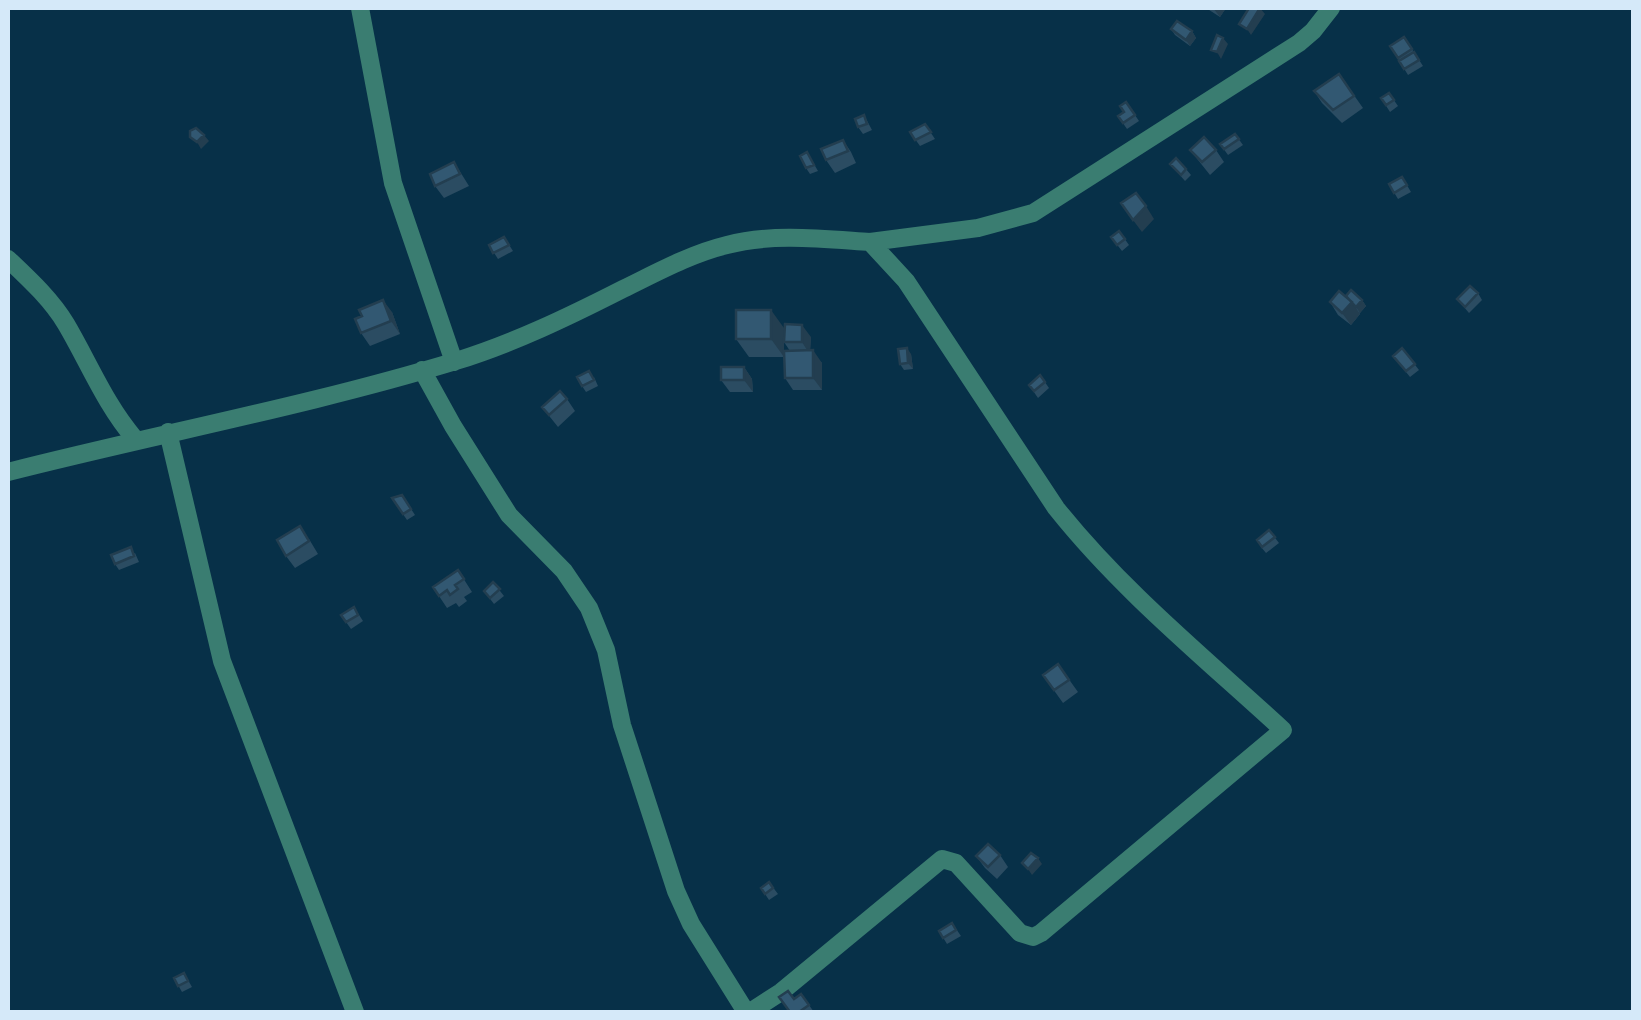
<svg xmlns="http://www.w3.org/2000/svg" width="1641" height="1020" viewBox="0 0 1641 1020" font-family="'Source Serif 4',serif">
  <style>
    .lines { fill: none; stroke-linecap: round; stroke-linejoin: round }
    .minor { stroke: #3a7d71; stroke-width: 18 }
    .wall { fill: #2b4c62 }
    .shaded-wall { fill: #233e50 }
    .building { fill: #325872; stroke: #233e50; stroke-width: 2.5 }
  </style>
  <rect width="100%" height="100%" fill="#073048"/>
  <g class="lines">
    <path class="minor" d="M360,8L393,183L454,362
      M870,242L978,228L1033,213L1299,43L1313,31L1331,8
      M8,259C28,278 51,299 66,324C89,363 105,404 135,439
      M422,370L453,426L509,515L564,571L589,608L606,650L622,725L676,891L691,924L746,1012
      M168,432L222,661L355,1012
      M8,472C157,434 308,406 456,361C514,343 568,317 623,289C656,273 690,254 727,245C772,233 824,239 870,242L906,281L1056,508C1122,591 1206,659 1283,730L1041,933L1033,937L1020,933L956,863L942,859L781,992L750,1012"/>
  </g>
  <path class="wall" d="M1206,8H1226L1220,17Z
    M1171,29L1192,31L1196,38L1190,46L1175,35Z
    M1404,37L1423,66L1408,75L1390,46Z
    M1339,74L1363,108L1342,123L1322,103L1314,91Z
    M1389,93L1398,106L1390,112L1381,98Z
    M1126,102L1139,121L1127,129L1118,116L1124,112Z
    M864,115L872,130L863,134L858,127Z
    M925,124L935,139L920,146L910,132Z
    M1235,134L1243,145L1228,155L1220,144Z
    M843,140L851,152L856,163L835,173L826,160Z
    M1190,150H1216L1224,162L1210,175Z
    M807,152L818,171L810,174L806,168Z
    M454,162L469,186L444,198L435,186Z
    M1170,164L1186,169L1191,175L1185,181Z
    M1402,177L1411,192L1398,199L1389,184Z
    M1119,231L1129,245L1122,251L1111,237Z
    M504,237L513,251L498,259L489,245Z
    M1478,293L1482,300L1469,313L1457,299Z
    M1346,296L1362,300L1366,306L1360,313L1359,312L1360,314L1351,325L1338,315L1330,302Z
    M392,312L400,334L370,346L361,333L362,316Z
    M784,328V357H749L736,339Z
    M811,337L810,350L822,363V390H793L785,378L790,351L784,342Z
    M1402,348L1419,370L1410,377L1393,356Z
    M911,354L913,369L904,370L900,364Z
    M744,367L752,379L753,392H730L721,380Z
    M1040,375L1049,388L1038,398L1029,385Z
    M594,377L598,386L586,392L582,386Z
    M567,399L575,411L558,427L542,407Z
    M402,495L415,515L407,520L392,498Z
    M1269,530L1279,543L1266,553L1261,547Z
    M309,539L318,554L295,568L286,556Z
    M135,553L139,562L119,570L115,564Z
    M458,570L472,592L464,597L467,601L459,607L456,603L447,608L433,587Z
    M493,582L504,596L494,604L484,591Z
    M354,607L363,621L351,629L341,615Z
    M1058,664L1078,692L1063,703L1043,675Z
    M1000,855L1008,867L997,879L985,868L976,856Z
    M769,882L778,894L769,900L761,888Z
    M952,923L961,936L947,944L939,931Z
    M184,973L192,987L182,992L174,978Z
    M801,994L814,1012H790L794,999Z"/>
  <path class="shaded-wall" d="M1213,8H1226L1220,17Z
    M1260,8L1265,14L1251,35L1247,29Z
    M1192,31L1196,38L1190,46L1186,40Z
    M1223,38L1228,44L1221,59L1217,52Z
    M204,135L209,141L201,149L197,142Z
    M1146,206L1154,219L1142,232L1133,220Z
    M383,300L392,312L400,334L391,321Z
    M1362,300L1366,306L1360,313L1356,307Z
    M1352,302L1360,314L1351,325L1342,313Z
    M771,310L784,328V357L771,339Z
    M802,325L811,337L810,355L802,342Z
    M907,348L911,354L913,369L908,363Z
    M813,350L822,363V390L813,378Z
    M744,367L752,379L753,392L744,380Z
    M1038,858L1042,864L1032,875L1028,869Z"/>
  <path class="building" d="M1249,8H1260L1247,29L1239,24Z
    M1177,21L1192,31L1186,40L1171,29Z
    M1217,35L1223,38L1217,52L1211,50Z
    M1404,37L1412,49L1398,58L1390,46Z
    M1414,52L1419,60L1404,69L1399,61Z
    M1339,74L1354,96L1333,110L1314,91Z
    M1389,93L1394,100L1386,105L1381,98Z
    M1126,102L1135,115L1123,123L1118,116L1124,112L1120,106Z
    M864,115L867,124L858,127L855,119Z
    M925,124L931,132L915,140L910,132Z
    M196,128L204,135L197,142L190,137V131Z
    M1235,134L1239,139L1224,149L1220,144Z
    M1204,137L1216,150L1202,162L1190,150Z
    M843,140L848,151L826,160L821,149Z
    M807,152L814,165L806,168L800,156Z
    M1176,158L1186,169L1181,175L1170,164Z
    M454,162L460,174L435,186L430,174Z
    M1402,177L1407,185L1394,193L1389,184Z
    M1136,193L1146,206L1133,220L1121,203Z
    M1119,231L1125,239L1117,245L1111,237Z
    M504,237L509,245L493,253L489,245Z
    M1470,286L1478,293L1465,307L1457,299Z
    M1351,290L1362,300L1356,307L1346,296Z
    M1339,291L1352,302L1342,313L1330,302Z
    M383,300L391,321L361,333L355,319L362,316L359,310Z
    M736,310H771V339H736Z
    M785,324L802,325V342H784Z
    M907,348L908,363L900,364L898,349Z
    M1402,348L1415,364L1406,371L1393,356Z
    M813,350V378H785L784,351Z
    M721,367H744V380H721Z
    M589,371L594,380L582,386L577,377Z
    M1040,375L1045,382L1034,391L1029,385Z
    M560,391L567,399L549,415L542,407Z
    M402,495L411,509L403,514L392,498Z
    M300,526L309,541L286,556L277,540Z
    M1269,530L1275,537L1262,547L1257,540Z
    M131,547L134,556L115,564L111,555Z
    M458,570L464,579L455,585L458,589L450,595L447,590L439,596L433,587Z
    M493,582L500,589L490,598L484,591Z
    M354,607L358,615L346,622L341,615Z
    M1058,664L1069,680L1054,690L1043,675Z
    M988,844L1000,855L988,867L976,856Z
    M1031,853L1038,858L1028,869L1022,863Z
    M769,882L773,888L765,894L761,888Z
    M952,923L956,930L943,938L939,931Z
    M184,973L188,981L178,986L174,978Z
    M788,991L794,999L801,994L809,1005L799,1012H790L779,997Z"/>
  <rect width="1641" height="1020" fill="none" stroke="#d5e9f9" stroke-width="20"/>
</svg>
